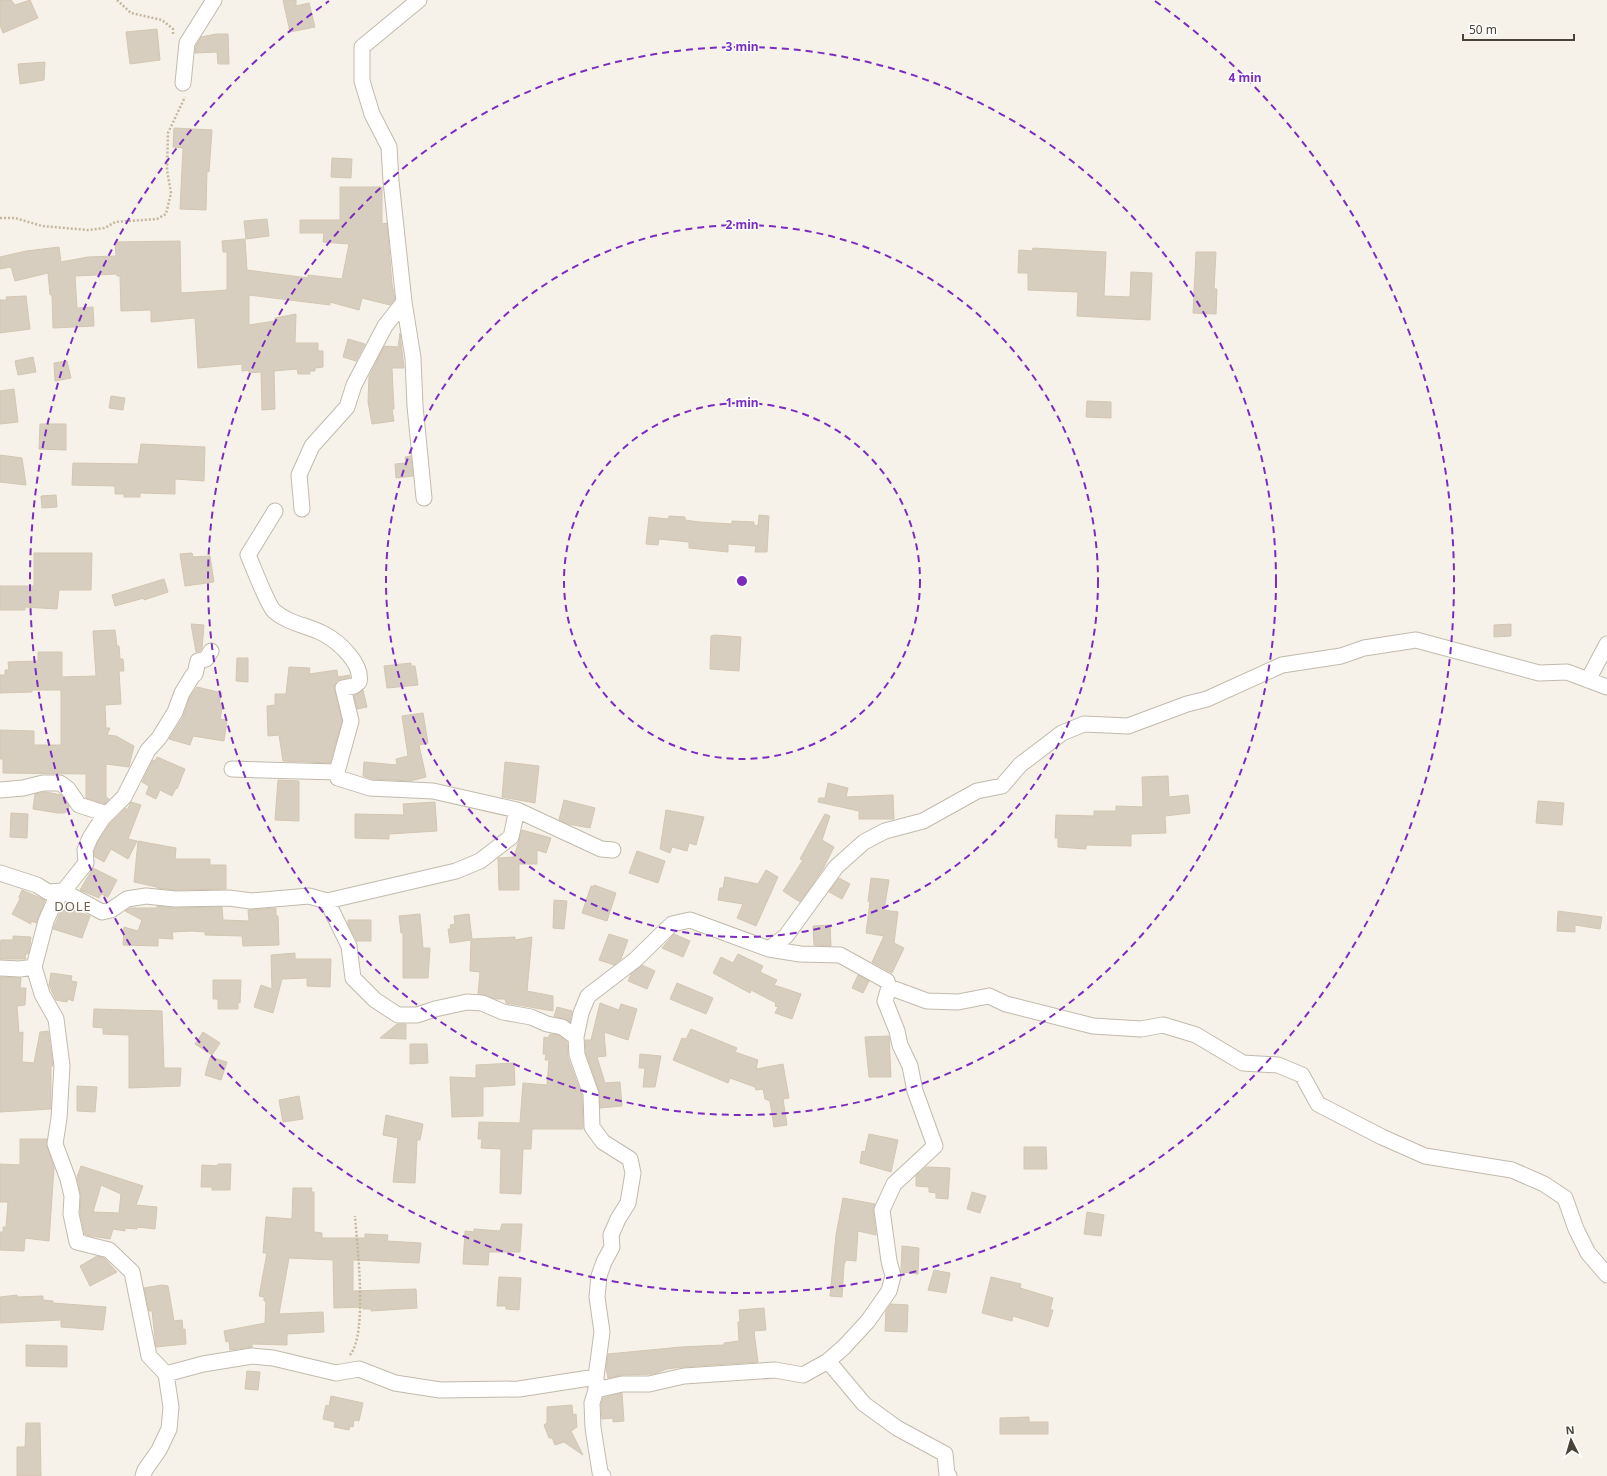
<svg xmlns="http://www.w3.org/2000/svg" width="1607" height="1476" viewBox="0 0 1607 1476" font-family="'Noto Sans',sans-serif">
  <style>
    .building { fill: #d8cebf; stroke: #d4c6b1; fill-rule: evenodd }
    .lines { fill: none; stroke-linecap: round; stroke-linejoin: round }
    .minor-casing { stroke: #c2baac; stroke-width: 17 }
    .path { stroke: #c5b69c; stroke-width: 2.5; stroke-dasharray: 2 2; stroke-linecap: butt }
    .minor { stroke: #fff; stroke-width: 15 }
    .ring { fill: none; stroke: #7b2cbf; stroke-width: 2; stroke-dasharray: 7 5 }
    .labels { text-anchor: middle; stroke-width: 3; stroke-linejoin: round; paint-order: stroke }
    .quarter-label { font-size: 13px; letter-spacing: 1px; fill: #6e614e; stroke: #fff }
    .centre { fill: #7b2cbf; stroke: #fff; stroke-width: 2 }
    .ring-label { font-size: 12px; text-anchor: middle; font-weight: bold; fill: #7b2cbf; stroke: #fff; stroke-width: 3; stroke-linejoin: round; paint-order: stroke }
  </style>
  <rect width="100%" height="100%" fill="#f6f2ea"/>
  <path class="building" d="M0,0H11L15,5L30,0L38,18L3,33L0,25Z
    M283,0H296V6L309,3L315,27L290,32Z
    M157,29L160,60L130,64L126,32Z
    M216,34H228L229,64H218L217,52L195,53L196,46L201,37Z
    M45,62L44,80L20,84L18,64Z
    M174,128L212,130L209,172L207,171L206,210L180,209L183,148L173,147Z
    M332,158L352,159L351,178L331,177Z
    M340,187H382V224L387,223L392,284L395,299L390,305L362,298L359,310L330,302V305L249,295V325L275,321V318L296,314L295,343H318V351H323V367L315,368V371H310V374H298L297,369L274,371L275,409L262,410L261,372L249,373V370L242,371V364L198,368L195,318L151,322V310L121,311L120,276H117V274L75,276L77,308L93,307L94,326L53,328L52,295H50L48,273L15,281L11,267L0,269V257L26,251L59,247L61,262L88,257L116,256L115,242L180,241L181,293L214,291L227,290V252H223L222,241L245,239L247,270L308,278V275L342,279L349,244L323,242L324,233H300V220H340Z
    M267,219L269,236L246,239L244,221Z
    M1033,248L1106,252L1104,296L1130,297L1131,272L1152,273L1150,320L1077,316L1078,292L1028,290V273H1018L1019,250L1032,251Z
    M1196,252H1216L1214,289H1217L1216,314L1193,313Z
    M26,296L30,329L0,333V300H7L6,297Z
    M400,333L404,368H392L394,409H392L394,421L372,424L368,402L369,377L384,346L398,347Z
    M348,339L365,344L356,361L343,357Z
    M33,357L36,372L18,375L15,361Z
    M67,361L71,378L55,381L54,363Z
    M14,389L18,422L0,424V391Z
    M111,396L125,398L123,410L109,408Z
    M1087,401L1111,402V418L1086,417Z
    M40,424H66V450L39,449Z
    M141,444L205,447L204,481L175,479V494L140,493V497H124V494H115V486L72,485L73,463L138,464Z
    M0,455L22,458L26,485L0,482Z
    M411,456L413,476L396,478L395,464L406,463L405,457Z
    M56,495L57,507L42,508L41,496Z
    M759,515L769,516L767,552H755L756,546L728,544V552L689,548V542L659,539L658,545L646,544L649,517L668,519L669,516L685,517V520L699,522L732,524V521L754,522V525L758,526Z
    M34,553H92L91,590H59L57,609L25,607V610H0V586H34Z
    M192,553L193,557L210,556L214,582L185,586L180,554Z
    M164,579L168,592L144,600V598L115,606L112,595Z
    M191,624L204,625L202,648L200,651L196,652Z
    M1511,624V636L1494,637V625Z
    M115,630L117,646H119L120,659H123L124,671H119L121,704L105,705L106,728H110L107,735L116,736L134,746L129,767L106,764V797L109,799L105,804L86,798V774L3,773V759H0V730L34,731V745H61V690H32V692L0,693V675H5V670H9L8,662L38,661V652H62V677L96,676L93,631Z
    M715,635L741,637L739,671L710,669L711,636Z
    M237,658H248V682L236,681Z
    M411,663V666H415L418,685L387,688L384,666Z
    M289,667L310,668L309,674L337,670L338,677L350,675V678L337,681L334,686L342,721L330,763L283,761L279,735L268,736L267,706L275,705V694H286Z
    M197,687L222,693L219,703L223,704L220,719L227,720L224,741L193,736L190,745L169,739L183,717L190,697Z
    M363,690L367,707L357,709L354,695Z
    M423,713L428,743L419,745L426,777L410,781L372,779L363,776L364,762L397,765L396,759L408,756L402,716Z
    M157,757L185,769L177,789L176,788L172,796L160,790L156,799L146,794L149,786L142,782L153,760L155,761Z
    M505,762L539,766L535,803L502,797Z
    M1168,776L1169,797L1188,795L1190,813L1165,816L1166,833L1131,834V846L1086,845V849L1058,847V838H1055L1056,815L1094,816V811H1116V806L1143,807L1142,777Z
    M278,780L299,781V821L275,820Z
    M828,783L848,788L846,797L893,795L894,819H859V811L818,802L819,798H825Z
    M46,792L61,795L69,806L68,811H66L65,813H58L33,809L35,794Z
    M564,800L595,808L590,828L568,824L559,820Z
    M1538,801L1564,803L1562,825L1536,823Z
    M131,802L141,805L128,839L137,841L128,859L111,849L104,862L95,857L94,851L98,842L109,825L126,808V812Z
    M435,802L437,831L389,834V839L355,838V814L404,815L403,804Z
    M666,810L704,817L696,845L689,843L687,851L672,847L670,853L660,849Z
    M11,813L28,814L27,838L10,837Z
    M825,814L830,816L822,840L834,847L823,869L800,902L783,891L803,860L800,859Z
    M522,830L551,838L546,853L537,850V864H519V890H499L498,858L514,857Z
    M138,841L176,848L175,859H210V865H226V889L175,890L157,888V887L134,882Z
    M637,851L665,861L658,883L629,873Z
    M93,868L117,880L108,897L101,894L99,898L80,890Z
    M766,870L778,877L756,926L737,918L743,904L718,900L720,888H723L725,877L758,884Z
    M839,878L850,884L842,899L829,892Z
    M871,878L889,880L884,910L898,912L894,943L904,948L892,973L872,962L884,936L866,933L870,902L868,901Z
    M594,885L616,893L607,921L582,913L591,886L594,887Z
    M22,890L45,900L36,923L31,921V924L12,914L20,899L19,897Z
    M554,900L567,901L564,929L553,928Z
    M63,906L90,916L82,938L53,929Z
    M157,906L175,908L222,907L223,920L249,921L248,910L276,908V916H278L279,945L243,946L242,936L205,935V932L192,931L172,932L173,939L158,938V946L123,945L124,927L138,931L142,920L125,911L130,908H157Z
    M1558,911L1602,917L1600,929L1575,925V932L1557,931Z
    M420,914L423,948H430L428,978H403V933H401L399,916Z
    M469,914L472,939L515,937V940L532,937L527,991L553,996V1011L506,1003L505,999H495L478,994L480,972L470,971L471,940L450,943L448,929H451L450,925L455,924L454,916Z
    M348,920H371V941H357L348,924Z
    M830,925L831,946L814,945L813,926Z
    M609,934L628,940L621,959L614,965L599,960Z
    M674,934L690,941L683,957L662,948Z
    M13,936L31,937L30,945L28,954H25L26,959H0V942L1,940H13Z
    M295,953V959H331L330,987L307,986V978L282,979L273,1013L254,1007L261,985L272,989L271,955Z
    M738,954L763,966L760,972L777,980L774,985L801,994L792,1019L775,1013L778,1007L775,1006L776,1003L751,990L750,993L713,973L721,957L733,963Z
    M642,965L655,971L647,989L628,981L631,974Z
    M51,973L72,976L71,981L77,982L73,1001L68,999L67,1002L56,1000L49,985Z
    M858,975L869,981L863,993L852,988Z
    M0,977L21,978L20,988H26L25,1005L17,1006L19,1033L23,1032L22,1062L34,1063L40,1032L48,1031L53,1066H51V1109L0,1112Z
    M213,980H241L240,1003L238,1002V1009H218V999H213Z
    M677,983L713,998L706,1014L670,999Z
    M600,1003L619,1010L621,1004L637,1009L628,1040L604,1032L606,1056L597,1057L605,1083L620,1082L622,1106L600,1108L599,1091L586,1053L585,1040H591Z
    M557,1007L572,1011L570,1022L554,1016Z
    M94,1009L162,1011L164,1068H181L180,1086L129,1088V1035L103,1034V1028L93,1027Z
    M397,1024H406V1039L380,1038Z
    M691,1029L737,1048L735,1052L758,1060L756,1069L783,1064L789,1098L783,1099L787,1125L774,1127L770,1101L765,1099L763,1089L756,1090L755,1087L730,1078L728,1083L673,1060L682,1038L686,1039Z
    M203,1032L220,1043L212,1055L195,1044Z
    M550,1034L558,1035L567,1042L568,1058L582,1096L583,1129H532L531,1149H523L521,1194L500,1193L501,1149L481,1148L482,1139H478L479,1122L520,1123L523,1083L547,1085L549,1060H545L546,1054H543L544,1037L548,1038Z
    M889,1036L891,1077H869L865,1037Z
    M410,1044H427L428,1063L410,1064Z
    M640,1054L661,1056L655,1087H643L645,1068H639Z
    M210,1057L227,1062L221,1080L205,1075Z
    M514,1063L515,1085L483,1087V1116L452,1117L450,1077L476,1078V1065Z
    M77,1086L97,1087L95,1112L77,1111Z
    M299,1096L303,1119L283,1122L279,1100Z
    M386,1115L423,1124L420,1140H417L415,1183L393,1182L398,1138L383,1135Z
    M869,1134L898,1140L891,1172L860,1163L862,1151L865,1152Z
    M20,1139H47V1147L54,1168L49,1241L25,1238L24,1251L0,1250V1232H3V1227H6L8,1202H0V1164L20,1165Z
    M1024,1147H1046L1047,1169H1024Z
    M218,1164H231L230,1190H212V1187H201L202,1165L218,1166Z
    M81,1166L143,1186L136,1205L157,1207L155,1229L137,1227V1229L125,1228V1231L113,1229L110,1239L85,1235L80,1213L81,1196L77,1177ZM101,1185L121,1194L119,1213L93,1212Z
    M926,1167L950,1168L948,1199L936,1198V1193L929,1192V1187L916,1186V1176Z
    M293,1188H312L311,1192H314V1232L322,1233V1238H365V1234L388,1235L387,1241L421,1243L419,1263L353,1260V1291L416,1289L417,1308L371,1311V1309H363V1307L334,1308L333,1260L289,1258L279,1314L323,1312L324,1332L287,1334V1345L252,1344V1347L230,1350L229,1341L226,1342L224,1331L265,1323L266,1301H264V1297L259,1296L267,1253H263L266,1217L292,1219Z
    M972,1192L986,1196L980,1213L967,1209Z
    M843,1198L875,1204L873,1211L876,1235L858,1231L856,1261L846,1260L844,1265L842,1297L830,1296L836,1235Z
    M1087,1212L1104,1215L1101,1236L1084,1234Z
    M502,1224H522L520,1252H489L488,1265L463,1264L465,1231L474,1232V1229L500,1231Z
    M902,1246L919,1248L918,1274L901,1272Z
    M97,1256L104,1258L117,1272L90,1286L80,1266Z
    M934,1270L950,1273L946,1293L928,1290Z
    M499,1277L521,1278L519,1310L506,1309V1306H497Z
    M991,1277L1021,1284L1020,1288L1053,1298L1050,1310H1053L1048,1327L1013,1316L1012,1321L982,1313Z
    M162,1285L168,1286L174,1321L182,1320L183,1330L185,1329L186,1344L156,1347L152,1311H149L144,1288Z
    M17,1295V1297L43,1296V1300L53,1301V1303L106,1307L103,1330L61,1327V1320L0,1323V1297Z
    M891,1304L908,1305L907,1332L885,1331L886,1311Z
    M764,1308L766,1330L754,1331L758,1362L683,1367L667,1369L654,1374L622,1375L608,1378L606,1368L608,1354L681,1347L724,1345V1343L739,1341L738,1322H740L739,1310Z
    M26,1345L67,1346V1367L26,1366Z
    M247,1371L260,1372L258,1390L245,1389Z
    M622,1393L624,1421L613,1422V1418L602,1419L601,1404L603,1398Z
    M331,1396L363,1403L359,1421L354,1420L353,1427L350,1426L349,1430L334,1427L335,1422L323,1419L326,1405L329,1406Z
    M572,1405L573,1415L576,1414L577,1427L571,1431L583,1455L564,1442L555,1445L552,1438H549L544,1425L547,1423V1407Z
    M1029,1417V1422H1048V1434H1000V1418Z
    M26,1423H40L41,1476H17V1447H25Z"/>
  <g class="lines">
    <defs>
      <path id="minor" d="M419,0L362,47V81L372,114L389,147L391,181L404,302L413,358L415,406L424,498
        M183,83L187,43L214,0
        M302,509L299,475L312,446L347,407L354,385L385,326L404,302
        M275,511L248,555C253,566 267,604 274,611C289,624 307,625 324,634C339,642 363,664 359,682L354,686L343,688L351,721L337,772L338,778L370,788L433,791L517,810L601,849L613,850
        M1588,680L1607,644
        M232,769L337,772
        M0,790L23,788L43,783H60L68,789L79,805L107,814
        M0,873L37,885L48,892L63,891L102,912L111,910L127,899L146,896L175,899L229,898L251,901L309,896L327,901L456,871L480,861L511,837L517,810
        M327,901L349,946L353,978L375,1000L398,1015H417L435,1009L467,1002L482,1003L503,1012L531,1017L547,1024L562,1027L576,1037L577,1055L591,1094L592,1127L603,1142L630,1159L633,1173L628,1203L618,1219L611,1235L612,1247L604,1262L599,1276L597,1297L602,1332L596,1377
        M34,967L42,994L56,1019L62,1066L59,1118L55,1144L68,1179L72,1196L71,1214L77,1242L109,1250L132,1272L149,1356L166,1374L171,1407L169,1429L159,1450L145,1470L143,1476
        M0,968L20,969L34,967L46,921L54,903L86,863L85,850L90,838L102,819L124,797L148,750L159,738L175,712L182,693L193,675L195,674L198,661L206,659L211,651
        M889,987L927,1001L958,1002L989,996L1006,1004L1093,1026L1141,1029L1163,1025L1196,1035L1243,1063L1278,1065L1302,1075L1318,1104L1382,1137L1425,1156L1512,1170L1544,1184L1565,1198L1576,1229L1588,1253L1607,1275
        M576,1037L581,1013L588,996L635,960L672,924L690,920L769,949L786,936L836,867L864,842L885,831L923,821L977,791L1002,786L1020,765L1062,733L1084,724L1128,726L1187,704L1207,699L1282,665L1341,656L1364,648L1416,640L1539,673L1567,672L1607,687
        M828,1361L864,1404L897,1428L945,1454L947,1475L949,1476
        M166,1374L203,1364L252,1356L273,1358L336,1373L359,1369L395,1383L440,1390L519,1389L596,1377V1390L592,1403L593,1428L600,1472L603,1476
        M596,1390L622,1384H649L684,1376L775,1370L803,1375L828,1361L844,1347L868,1321L889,1291L893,1276L889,1261L882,1210L894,1184L935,1146L915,1091L910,1066L900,1045L897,1031L885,1001L889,987L887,981L840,955L800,954L769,949"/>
    </defs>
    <use href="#minor" class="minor-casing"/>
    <path class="path" d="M117,0L131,13L162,20L173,29V36
      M0,218H15L42,226L88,230L105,228L115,222L157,219L166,214L171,193L167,170L168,133L185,97
      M350,1355C368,1333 357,1246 355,1216"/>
    <use href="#minor" class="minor"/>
  </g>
  <g class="ring">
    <circle cx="742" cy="581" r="178"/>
    <circle cx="742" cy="581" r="356"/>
    <circle cx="742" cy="581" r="534"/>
    <path d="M1155 1A712 712 0 1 1 329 1"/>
  </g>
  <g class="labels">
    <g class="quarter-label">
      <text x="73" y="911">DOLE</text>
    </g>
  </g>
  <circle cx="742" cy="581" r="6" class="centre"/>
  <g class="ring-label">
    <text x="742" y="51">3 min</text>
    <text x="1245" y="82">4 min</text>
    <text x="742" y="229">2 min</text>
    <text x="742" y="407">1 min</text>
  </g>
  <g transform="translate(1571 1440) rotate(355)" stroke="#ffffff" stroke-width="3" paint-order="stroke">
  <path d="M0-3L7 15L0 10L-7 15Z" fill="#4b4337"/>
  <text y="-6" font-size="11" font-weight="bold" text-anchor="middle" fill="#4b4337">N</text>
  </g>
  <path d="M1463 34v6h111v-6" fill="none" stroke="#4b4337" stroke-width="2"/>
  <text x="1469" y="34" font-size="12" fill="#4b4337" stroke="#ffffff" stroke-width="3" paint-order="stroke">50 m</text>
</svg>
